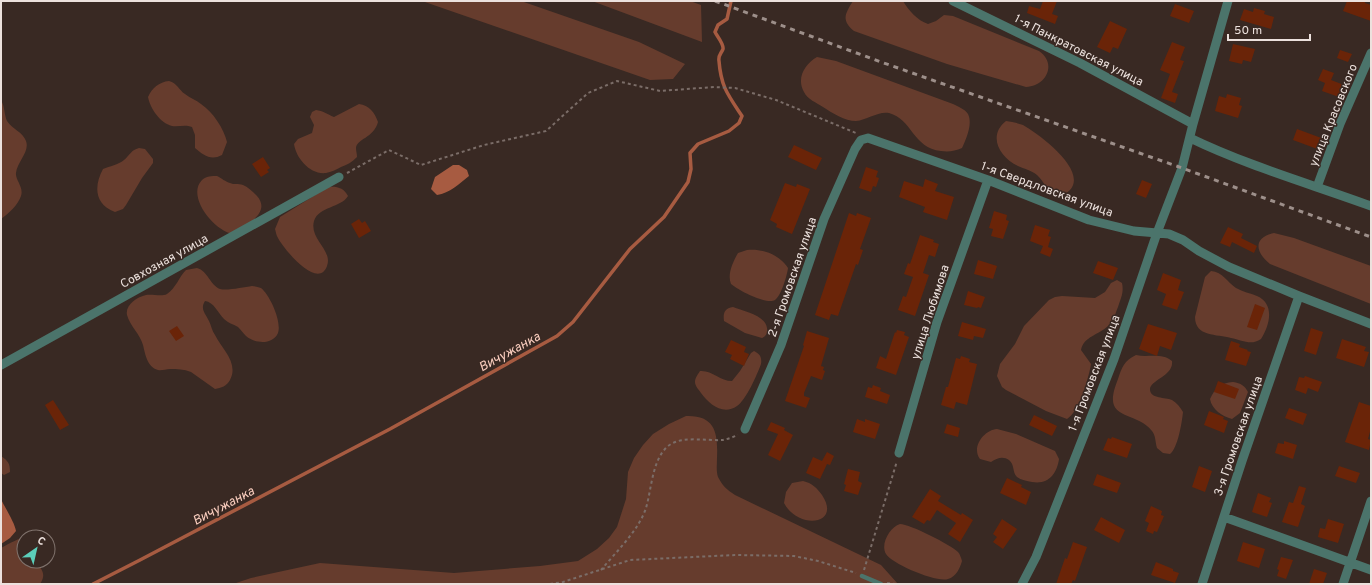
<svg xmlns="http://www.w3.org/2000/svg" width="1372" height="585" viewBox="0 0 1372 585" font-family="Overpass,sans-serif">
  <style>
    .green { fill: #663c2d }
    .water { fill: #a75b41 }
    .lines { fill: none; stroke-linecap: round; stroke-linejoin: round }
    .stream { stroke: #a75b41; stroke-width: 3.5 }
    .building { fill: #6a2408 }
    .path { stroke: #7b6d68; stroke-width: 2; stroke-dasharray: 3 3; stroke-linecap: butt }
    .service { stroke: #4b746b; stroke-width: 4.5 }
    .minor { stroke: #4b746b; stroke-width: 9 }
    .rail { stroke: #9d8f8a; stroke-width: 3; stroke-dasharray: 5 5; stroke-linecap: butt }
    .labels { text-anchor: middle; stroke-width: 3; stroke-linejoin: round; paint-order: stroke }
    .street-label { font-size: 12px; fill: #ece1dd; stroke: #392923 }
    .water-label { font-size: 13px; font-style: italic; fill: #fdd0c1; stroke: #392923 }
  </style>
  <rect width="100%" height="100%" fill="#392923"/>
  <path class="green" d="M422,1H521L639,42L685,64L673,79L650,80Z
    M592,1H690L701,5L702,42Z
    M853,1H903C909,11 917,20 928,24L936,21L944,15L953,16L1039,51C1057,63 1047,86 1026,87L947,64L854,31C841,20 845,14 853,1Z
    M817,57L836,61L953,104C957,106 965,109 968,114C973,124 966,139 962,148C955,151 949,152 941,151C913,148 912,119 889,113C878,111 867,120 856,121C845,121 832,113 823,107C817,103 807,99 804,92C796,78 805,64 817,57Z
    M169,81C177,83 179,90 185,94C190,98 196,100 201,104C213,112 224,129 227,142L222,155C211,161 203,155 195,148V135L192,127C185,124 179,127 172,126C160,123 150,108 148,97C152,88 159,82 169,81Z
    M1,100C5,107 4,114 7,121C12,129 23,132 26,141C30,152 17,162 16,173C15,180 24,187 21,196C18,205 9,213 1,219Z
    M359,104C369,105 375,113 378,122C374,138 356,139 356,148C356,151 357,154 357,157C352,162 347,165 341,167C336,170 331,172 326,173C310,175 296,158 294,144L298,139L312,133L314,125L310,117L312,112L316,110C323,111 327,114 334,117Z
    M1006,121C1012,122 1018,123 1023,125C1039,134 1088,170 1070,190C1066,194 1061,195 1056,194C1046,191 1044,181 1037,175C1031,170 1024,169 1018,166C1000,158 987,136 1006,121Z
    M139,148L145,149L153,159V163L142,178L126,205L123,209L115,212C94,204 94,186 103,169C110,166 118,165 124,160C130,155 131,150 139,148Z
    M217,176C221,178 226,182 230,183C234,185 238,183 243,185C248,187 253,192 257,196C272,213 245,226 233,234C214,231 186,196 202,180C206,176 212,176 217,176Z
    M328,187C337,186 344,188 348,196C341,208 319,206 314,221C309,239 333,250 327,266C318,291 283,248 278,238C276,235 276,232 275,229L280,217Z
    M1274,233L1294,238L1371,266V304L1270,264C1256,253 1252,238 1274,233Z
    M747,250C762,248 780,255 788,268C787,276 781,296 775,300C766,305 738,290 731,284C727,274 733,262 738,253Z
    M197,268C208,271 210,285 220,289C227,291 244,287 252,286C255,286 258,287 261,288C270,295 282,322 278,333C273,345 255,344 246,336C243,333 241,330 238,327C233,324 228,323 224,319C218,313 214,302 205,301C200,309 205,313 209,321C211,325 212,331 215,335C222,349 239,363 230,380C227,386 221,388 215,389L191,372C184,369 177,369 170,369C166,369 161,371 158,370C147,367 145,353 143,345C140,334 130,326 127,315C125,305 137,297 146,295C153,294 162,297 167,294C176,288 179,277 186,270Z
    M1211,271C1223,272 1227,282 1236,288C1243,292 1250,293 1257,296C1275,304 1270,325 1261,339C1251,346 1242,340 1231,338C1217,334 1195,337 1195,317L1205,277Z
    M1117,280L1122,283C1124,292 1121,298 1118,307C1115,314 1114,321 1108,326C1099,335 1084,336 1081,350L1091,364C1089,377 1079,412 1067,419L1046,411L1006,390L1002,387L997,376L1000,364L1015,344L1024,326L1049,300L1055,297L1062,296L1095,298L1105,292L1111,283Z
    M733,307C743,311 765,315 767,328C768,333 766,336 762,338L745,333L724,321C723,314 724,308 733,307Z
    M754,351C760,354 762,357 761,364C757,375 746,400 737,406C723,416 709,404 701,393C699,390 695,386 695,382C695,378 698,374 700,371C712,370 720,381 732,381L740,371L751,353Z
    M1136,355C1148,358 1161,352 1172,361C1174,376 1149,380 1150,390C1151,399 1165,397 1172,400C1177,403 1180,407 1183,412C1182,422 1178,448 1170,454L1163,453L1157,448C1155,442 1156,436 1152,431C1134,409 1100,423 1118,379C1122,367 1124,361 1136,355Z
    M1233,382C1241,383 1245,386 1248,392L1240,413L1232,419C1222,416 1212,410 1210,399C1215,388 1221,383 1233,382Z
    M686,416C716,415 718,434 717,458C717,464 716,471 718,477C722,485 727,490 735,495L881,565L898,584H233L251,578L320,563L454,573L540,566L578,561L597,549L609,538L617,527L626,499L628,472L634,458L643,445L653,434L669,424Z
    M997,429L1016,434L1055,451L1059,459C1057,474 1048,485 1032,482C1027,481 1021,480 1017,477C1012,472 1015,465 1009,460C1003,456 997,458 991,462L980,459C971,447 984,430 997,429Z
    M1,456C8,461 10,463 10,472L4,475L1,473Z
    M803,481C812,483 817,488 822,495C842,525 798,530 784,503L786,492L792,483Z
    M900,524C910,524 951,545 958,552C960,554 961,558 962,561C960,568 956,577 948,579C937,583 892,564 886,554C880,544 890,527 900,524Z
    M29,536L32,537H24V561H37C41,570 47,574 40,584H1V548C10,543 19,538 29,536Z"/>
  <path class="water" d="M453,165H459L467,170L469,176C459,184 450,193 437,195L431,189L435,177Z
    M1,499C5,508 15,523 16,531L10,538L1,544Z"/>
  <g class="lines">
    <path class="stream" d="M93,584L140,560L390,429L557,336L573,322L630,249L664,217L688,182L691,169L690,153L698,144L729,131L739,123L742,116C728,95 721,87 719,61C718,55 721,54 723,49C724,44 717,36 715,32L718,25L727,19L731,1"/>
  </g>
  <path class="building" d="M1043,1H1057L1052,14L1058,16L1055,24L1027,13L1029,6L1040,9Z
    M1347,1H1365V3L1371,5V21L1343,11Z
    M1175,4L1194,11L1189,23L1170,16Z
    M1254,8L1265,11L1264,14L1274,17L1271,29L1240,20L1244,9L1253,12Z
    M1110,21L1127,29L1118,49L1113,47L1110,53L1097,47Z
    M1172,42L1185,47L1180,60L1184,61L1172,92L1178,94L1175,103L1161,98L1170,74L1160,70Z
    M1233,44L1255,49L1251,62L1243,60L1242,64L1229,61Z
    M1340,50L1352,54L1348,62L1337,58Z
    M1323,69L1334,73L1331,80L1344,85L1339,97L1322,91L1325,83L1318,80Z
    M1227,94L1241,98L1239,105L1242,106L1238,118L1215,111L1219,96L1226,98Z
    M1297,129L1324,139L1320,150L1293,140Z
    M794,145L822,158L816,170L788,157Z
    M263,157L270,168L267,170L269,172L261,177L252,164Z
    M866,167L878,171L876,177L879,178L876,187L873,186L871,192L859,188Z
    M925,179L938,184L935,191L954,197L947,220L923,212L925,207L899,197L904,181L923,187Z
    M1142,180L1152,184L1146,198L1136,194Z
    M785,183L796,187L797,184L810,189L792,234L776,227L777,224L770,220Z
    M994,211L1007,215L1006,220L1009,221L1003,239L991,236L993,229L989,228Z
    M849,213L856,216L857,213L871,218L860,249L863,250L858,265L856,264L838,316L831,314L829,320L815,315Z
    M359,219L362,223L365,221L371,231L359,238L351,224Z
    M1035,225L1050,230L1048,236L1051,237L1048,247L1053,249L1050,257L1040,253L1043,246L1030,241Z
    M1228,227L1243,234L1241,238L1257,246L1254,253L1232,242L1230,247L1220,243Z
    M920,235L934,240L933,242L939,244L935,257L929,255L923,273L929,275L915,316L898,310L903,296L906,297L913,277L904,274L908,263L910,264Z
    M978,260L997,266L993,279L974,274Z
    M1098,261L1118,268L1113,280L1093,273Z
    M1163,273L1181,280L1178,290L1184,292L1177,310L1162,305L1166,294L1157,290Z
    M968,291L985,297L981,308L978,307L977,308L964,305Z
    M1255,304L1265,308L1257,330L1247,327Z
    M962,322L986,329L983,338L974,336L973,340L958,336Z
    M1148,324L1177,333L1171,350L1160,346L1157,356L1139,349Z
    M177,326L184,336L176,341L169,331Z
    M1311,328L1323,332L1316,355L1304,351Z
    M897,330L905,332L904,335L909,337L896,375L876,368L880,356L886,359L895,332L896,333Z
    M807,331L829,338L821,366L824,367L823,370L825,371L822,380L811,376L804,393V396L810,398L806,408L785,401L804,346L803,345Z
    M1342,339L1366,347L1364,351L1369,352L1364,367L1336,358Z
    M731,340L746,347L744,352L749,354L744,366L730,359L732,355L725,352Z
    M1231,341L1240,344L1239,347L1248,350L1247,351L1251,352L1246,366L1225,360Z
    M961,356L970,359L969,362L977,364L967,405L956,402L954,409L941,405L946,387H948L956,358L960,359Z
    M1305,376L1322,382L1318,392L1308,388L1306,394L1295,390L1299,377L1304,378Z
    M1218,381L1239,389L1235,399L1214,392Z
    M873,385L881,388L880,391L890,395L887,404L865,397L868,387L872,388Z
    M53,400L69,425L60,430L45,405Z
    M1359,402L1371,406V428L1368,439L1371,440L1369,450L1345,442Z
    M1289,408L1307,414L1303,425L1285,418Z
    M1209,411L1224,417L1223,419L1228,421L1224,433L1204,425Z
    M1034,415L1057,426L1052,436L1029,425Z
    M857,419L865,422V419L880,424L875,439L853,432Z
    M771,422L785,428L784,430L793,435L780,461L768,455L778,434L767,430Z
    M947,424L960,428L958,437L944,433Z
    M1112,437L1132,444L1127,458L1103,450L1108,438L1111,439Z
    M1284,441L1297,445L1293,459L1275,453L1278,443L1284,444Z
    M827,452L834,456L830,465L827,464L820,479L806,473L813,457L822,461Z
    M1199,466L1212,471L1205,492L1192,487Z
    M1339,466L1360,473L1356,483L1335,476Z
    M848,469L860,472L858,481L862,483L858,495L844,491L846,485L844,484Z
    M1097,474L1121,483L1117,493L1093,485Z
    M1007,478L1022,485L1021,487L1031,492L1026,505L1000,493Z
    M1299,486L1306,488L1301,504L1305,506L1298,527L1282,522L1289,502L1293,503Z
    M930,489L941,496L938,501L961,515L962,513L973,520L960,542L948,534L956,523L937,510L930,521L927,520L924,524L912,517Z
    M1258,493L1271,498L1269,502L1272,503L1267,517L1252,512Z
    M1151,506L1162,511L1161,515L1164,516L1157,532L1154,531L1153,534L1146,531L1149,523L1145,521Z
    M1101,517L1125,530L1119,543L1094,530Z
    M1002,519L1017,529L1003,549L993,542L997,537L993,534Z
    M1328,519L1344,524L1338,543L1318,537L1320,528L1325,529Z
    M1073,542L1087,547L1075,581L1073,580L1071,584H1056L1065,558L1067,559Z
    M1243,542L1265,549L1259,568L1237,561Z
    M1281,557L1293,560L1286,579L1277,576L1279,570L1277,569Z
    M1156,562L1173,569V571L1179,573L1175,583L1151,575Z
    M1314,569L1327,573L1323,584H1309Z"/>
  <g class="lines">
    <path class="path" d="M347,173L389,150L421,165L484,145L546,131L588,93L617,81L660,91L714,87L735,88L776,100L856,133
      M601,570C616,552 639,530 646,508C652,488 652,456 671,444C684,436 708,441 723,440C728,439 733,437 738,435
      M864,570L897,461
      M887,583L896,584
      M550,584L563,582L630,560L735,555L794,556L818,561L856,573"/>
    <path class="service" d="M862,576L881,584"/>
    <path class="minor" d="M953,1L1080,63L1193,124
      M1190,138C1248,166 1311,184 1371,206
      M1317,187L1340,124L1371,53
      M1,365L339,177
      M745,429L781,345L824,219L855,149L861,140L868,138L988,180L1089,220L1134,231L1169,234L1183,240L1199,251L1229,267L1299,296L1371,324
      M899,453L937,322L988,180
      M1224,517L1371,570
      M1022,584L1036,557L1114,359L1157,233L1182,168L1193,124L1228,1
      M1202,584L1242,461L1299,296
      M1343,584L1371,501"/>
    <path class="rail" d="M715,1L881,62L1182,168L1371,237"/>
  </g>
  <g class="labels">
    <g class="street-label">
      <text transform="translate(1079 50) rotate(27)" y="4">1-я Панкратовская улица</text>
      <text transform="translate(1333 115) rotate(-68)" y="4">улица Красовского</text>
      <text transform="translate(1047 189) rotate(20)" y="4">1-я Свердловская улица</text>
      <text transform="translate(164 261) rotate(-29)" y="4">Совхозная улица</text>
      <text transform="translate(792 277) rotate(-71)" y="4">2-я Громовская улица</text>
      <text transform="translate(930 312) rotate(-72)" y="4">улица Любимова</text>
      <text transform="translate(1094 373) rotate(-69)" y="4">1-я Громовская улица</text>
      <text transform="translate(1238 436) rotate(-71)" y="4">3-я Громовская улица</text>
    </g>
    <g class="water-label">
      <text transform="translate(509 351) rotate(-29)" y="5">Вичужанка</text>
      <text transform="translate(223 505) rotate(-28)" y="5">Вичужанка</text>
    </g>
  </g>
  <rect width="1372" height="585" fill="none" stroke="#ece1dd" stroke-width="4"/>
  <g transform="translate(36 549) rotate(34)"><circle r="19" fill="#392923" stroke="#81736d"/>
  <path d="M0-3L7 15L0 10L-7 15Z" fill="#5cceba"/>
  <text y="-6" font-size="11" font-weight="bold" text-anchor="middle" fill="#ece1dd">С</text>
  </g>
  <path d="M1228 34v6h82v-6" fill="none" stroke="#ece1dd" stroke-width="2"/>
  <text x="1234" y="34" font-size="12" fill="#ece1dd" stroke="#392923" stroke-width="3" paint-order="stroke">50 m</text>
</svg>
